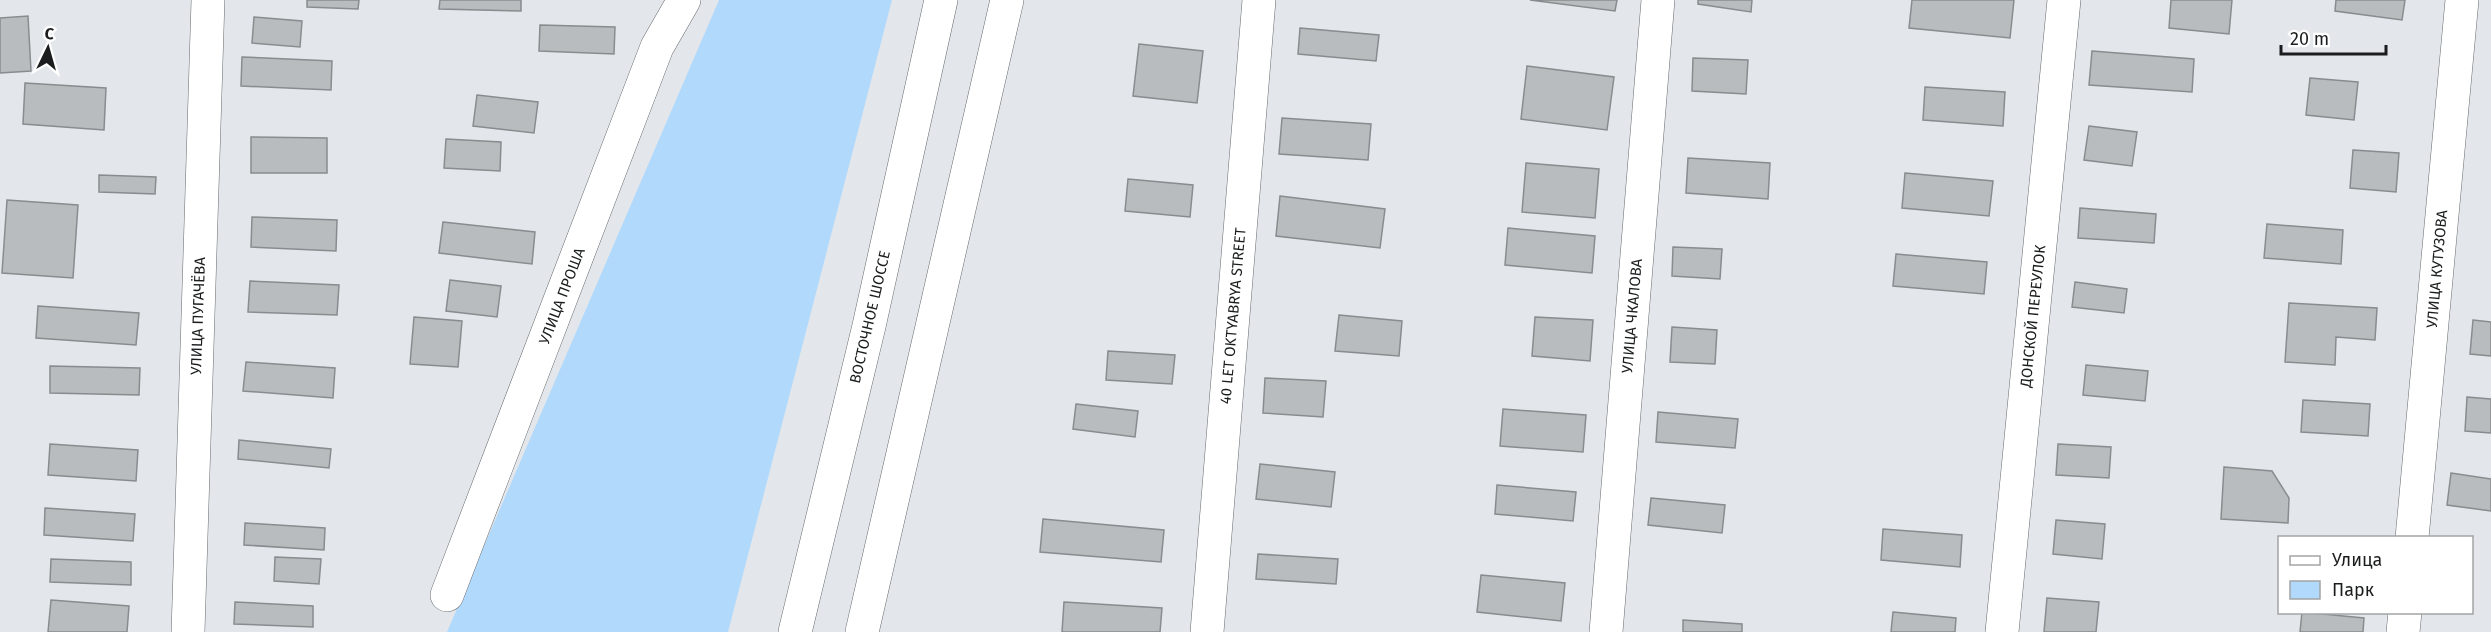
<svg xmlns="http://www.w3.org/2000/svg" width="2491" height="632" viewBox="0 0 2491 632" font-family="'Fira Sans',sans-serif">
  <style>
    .green { fill: #b1d9fc }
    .building { fill: #b8bcbf; stroke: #888c8f; stroke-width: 1.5 }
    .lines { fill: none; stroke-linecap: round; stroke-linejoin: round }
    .minor-casing { stroke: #666a6d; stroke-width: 34 }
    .highway-casing { stroke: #666a6d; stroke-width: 34 }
    .minor { stroke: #fff; stroke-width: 33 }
    .highway { stroke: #fff; stroke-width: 33 }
    .labels { text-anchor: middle; stroke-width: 4.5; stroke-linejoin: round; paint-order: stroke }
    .street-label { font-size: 15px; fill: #1a1c1d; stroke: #fff }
  </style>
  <rect width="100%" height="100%" fill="#e3e7eb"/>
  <path class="green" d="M719,0H892L728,632H447Z"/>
  <path class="building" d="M307,0H359L358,9L307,7Z
    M440,0H521V11L439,9Z
    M1530,0H1617L1615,11Z
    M1698,0H1752L1751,12L1698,4Z
    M1912,0H2014L2010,38L1909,28Z
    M2171,0H2232L2229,34L2169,28Z
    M2336,0H2405L2402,20L2335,11Z
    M28,16L31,71L0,73V18Z
    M254,17L302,21L300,47L252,43Z
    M540,25L615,27L614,54L539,51Z
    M1300,28L1379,35L1376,61L1298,54Z
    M1139,44L1203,51L1197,103L1133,96Z
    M2092,51L2194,59L2192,92L2089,85Z
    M242,57L332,61L331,90L241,86Z
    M1693,58L1748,60L1746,94L1692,91Z
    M1527,66L1614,77L1607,130L1521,119Z
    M2310,78L2358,82L2354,120L2306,115Z
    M25,83L106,88L104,130L23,124Z
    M1925,87L2005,92L2003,126L1923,120Z
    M477,95L538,102L534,133L473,126Z
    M1282,118L1371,124L1368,160L1279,154Z
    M2089,126L2137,132L2132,166L2084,160Z
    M251,137L327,138V173H251Z
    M446,139L501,142L500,171L444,168Z
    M2353,150L2399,153L2396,192L2350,188Z
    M1688,158L1770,163L1768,199L1686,193Z
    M1526,163L1599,169L1595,218L1522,212Z
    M1905,173L1993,181L1989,216L1902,208Z
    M99,175L156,177L155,194L99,192Z
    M1128,179L1193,185L1190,217L1125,211Z
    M1280,196L1385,209L1380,248L1276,236Z
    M7,200L78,205L73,278L2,273Z
    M2080,208L2156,214L2154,243L2078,238Z
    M252,217L337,220L336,251L251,247Z
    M443,222L535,232L532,264L439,253Z
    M2267,224L2343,230L2341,264L2264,258Z
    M1508,228L1595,236L1592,273L1505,265Z
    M1673,247L1722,249L1720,279L1672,276Z
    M1896,254L1987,262L1984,294L1893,286Z
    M450,280L501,286L497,317L446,311Z
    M250,281L339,285L337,315L248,312Z
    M2075,282L2127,289L2124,313L2072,307Z
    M2289,303L2377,308L2375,340L2336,337L2335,365L2285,362Z
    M38,306L139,313L136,345L36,338Z
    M1339,315L1402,321L1399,356L1335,351Z
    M414,317L462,321L458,367L410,364Z
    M1535,317L1593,320L1590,361L1532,356Z
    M2473,320L2491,322V356L2470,354Z
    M1672,327L1717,330L1715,364L1670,362Z
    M1108,351L1175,355L1172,384L1106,380Z
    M246,362L335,368L333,398L243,391Z
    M2086,365L2148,371L2145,401L2083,395Z
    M50,366L140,368L139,395L50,393Z
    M1265,378L1326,381L1323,417L1263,413Z
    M2467,397L2491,399V433L2465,431Z
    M2303,400L2370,404L2368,436L2301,432Z
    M1076,404L1138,411L1135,437L1073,429Z
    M1503,409L1586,415L1583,452L1500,446Z
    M1658,412L1738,419L1735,448L1656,442Z
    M239,440L331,449L329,468L238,459Z
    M50,444L138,450L136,481L48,475Z
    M2058,444L2111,447L2109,478L2056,475Z
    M1260,464L1335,472L1331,507L1256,499Z
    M2224,467L2272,471L2289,498L2288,523L2221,519Z
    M2451,473L2491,479V511L2447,505Z
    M1497,485L1576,492L1573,521L1495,514Z
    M1651,498L1725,505L1722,533L1648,525Z
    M45,508L135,514L133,541L44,535Z
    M1043,519L1164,530L1161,562L1040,552Z
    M2056,520L2105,524L2102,559L2053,554Z
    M245,523L325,528L324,550L244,545Z
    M1883,529L1962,535L1960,567L1881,560Z
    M1258,554L1338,559L1336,584L1256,579Z
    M275,557L321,559L319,584L274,581Z
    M51,559L131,562V585L50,582Z
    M1481,575L1565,583L1561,621L1477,612Z
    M2047,598L2099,602L2096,632H2044Z
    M51,600L129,606L127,632H48Z
    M235,602L313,606V627L234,624Z
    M1064,602L1162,608L1160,632H1062Z
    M1893,612L1956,618L1955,632H1891Z
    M2302,612L2364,618L2363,632H2300Z
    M1683,620L1742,624V632H1683Z"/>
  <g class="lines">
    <defs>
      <path id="minor" d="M2412,538L2462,0
        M447,595L657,47L684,0
        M188,632L208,0
        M1207,632L1259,0
        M1606,632L1658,0
        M2002,632L2064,0
        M2403,632L2405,612"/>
      <path id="highway" d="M795,632L869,326L941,0
        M862,632L1007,0"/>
    </defs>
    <use href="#minor" class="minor-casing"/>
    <use href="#highway" class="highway-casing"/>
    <use href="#minor" class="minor"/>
    <use href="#highway" class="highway"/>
  </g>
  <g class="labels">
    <g class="street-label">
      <text transform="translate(2437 269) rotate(-85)" y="5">УЛИЦА КУТУЗОВА</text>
      <text transform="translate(562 296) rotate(-69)" y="5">УЛИЦА ПРОША</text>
      <text transform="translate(198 316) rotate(-88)" y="5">УЛИЦА ПУГАЧЁВА</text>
      <text transform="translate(1233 316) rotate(-85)" y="5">40 LET OKTYABRYA STREET</text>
      <text transform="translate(1632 316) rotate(-85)" y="5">УЛИЦА ЧКАЛОВА</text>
      <text transform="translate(2033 316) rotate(-84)" y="5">ДОНСКОЙ ПЕРЕУЛОК</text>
      <text transform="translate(870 317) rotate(-77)" y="5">ВОСТОЧНОЕ ШОССЕ</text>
    </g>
  </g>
  <rect x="2278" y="536" width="195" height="78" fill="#ffffff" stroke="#a3a4a5" stroke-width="1.5"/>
  <rect x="2290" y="556" width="30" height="9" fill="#ffffff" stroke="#a3a4a5" stroke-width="1.5"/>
  <text x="2332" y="566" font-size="18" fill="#1a1c1d">Улица</text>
  <rect x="2290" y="581" width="30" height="18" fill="#b1d9fc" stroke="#a3a4a5" stroke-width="1.5"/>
  <text x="2332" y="596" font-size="18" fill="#1a1c1d">Парк</text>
  <g transform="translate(48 48) rotate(5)" stroke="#ffffff" stroke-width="4.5" paint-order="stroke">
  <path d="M0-4.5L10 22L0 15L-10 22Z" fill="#1a1c1d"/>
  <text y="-9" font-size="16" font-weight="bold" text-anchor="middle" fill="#1a1c1d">С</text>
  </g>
  <path d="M2281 45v9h105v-9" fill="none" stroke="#1a1c1d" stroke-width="3"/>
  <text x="2290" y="45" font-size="18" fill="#1a1c1d" stroke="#ffffff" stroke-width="4.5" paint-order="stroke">20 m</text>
</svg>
